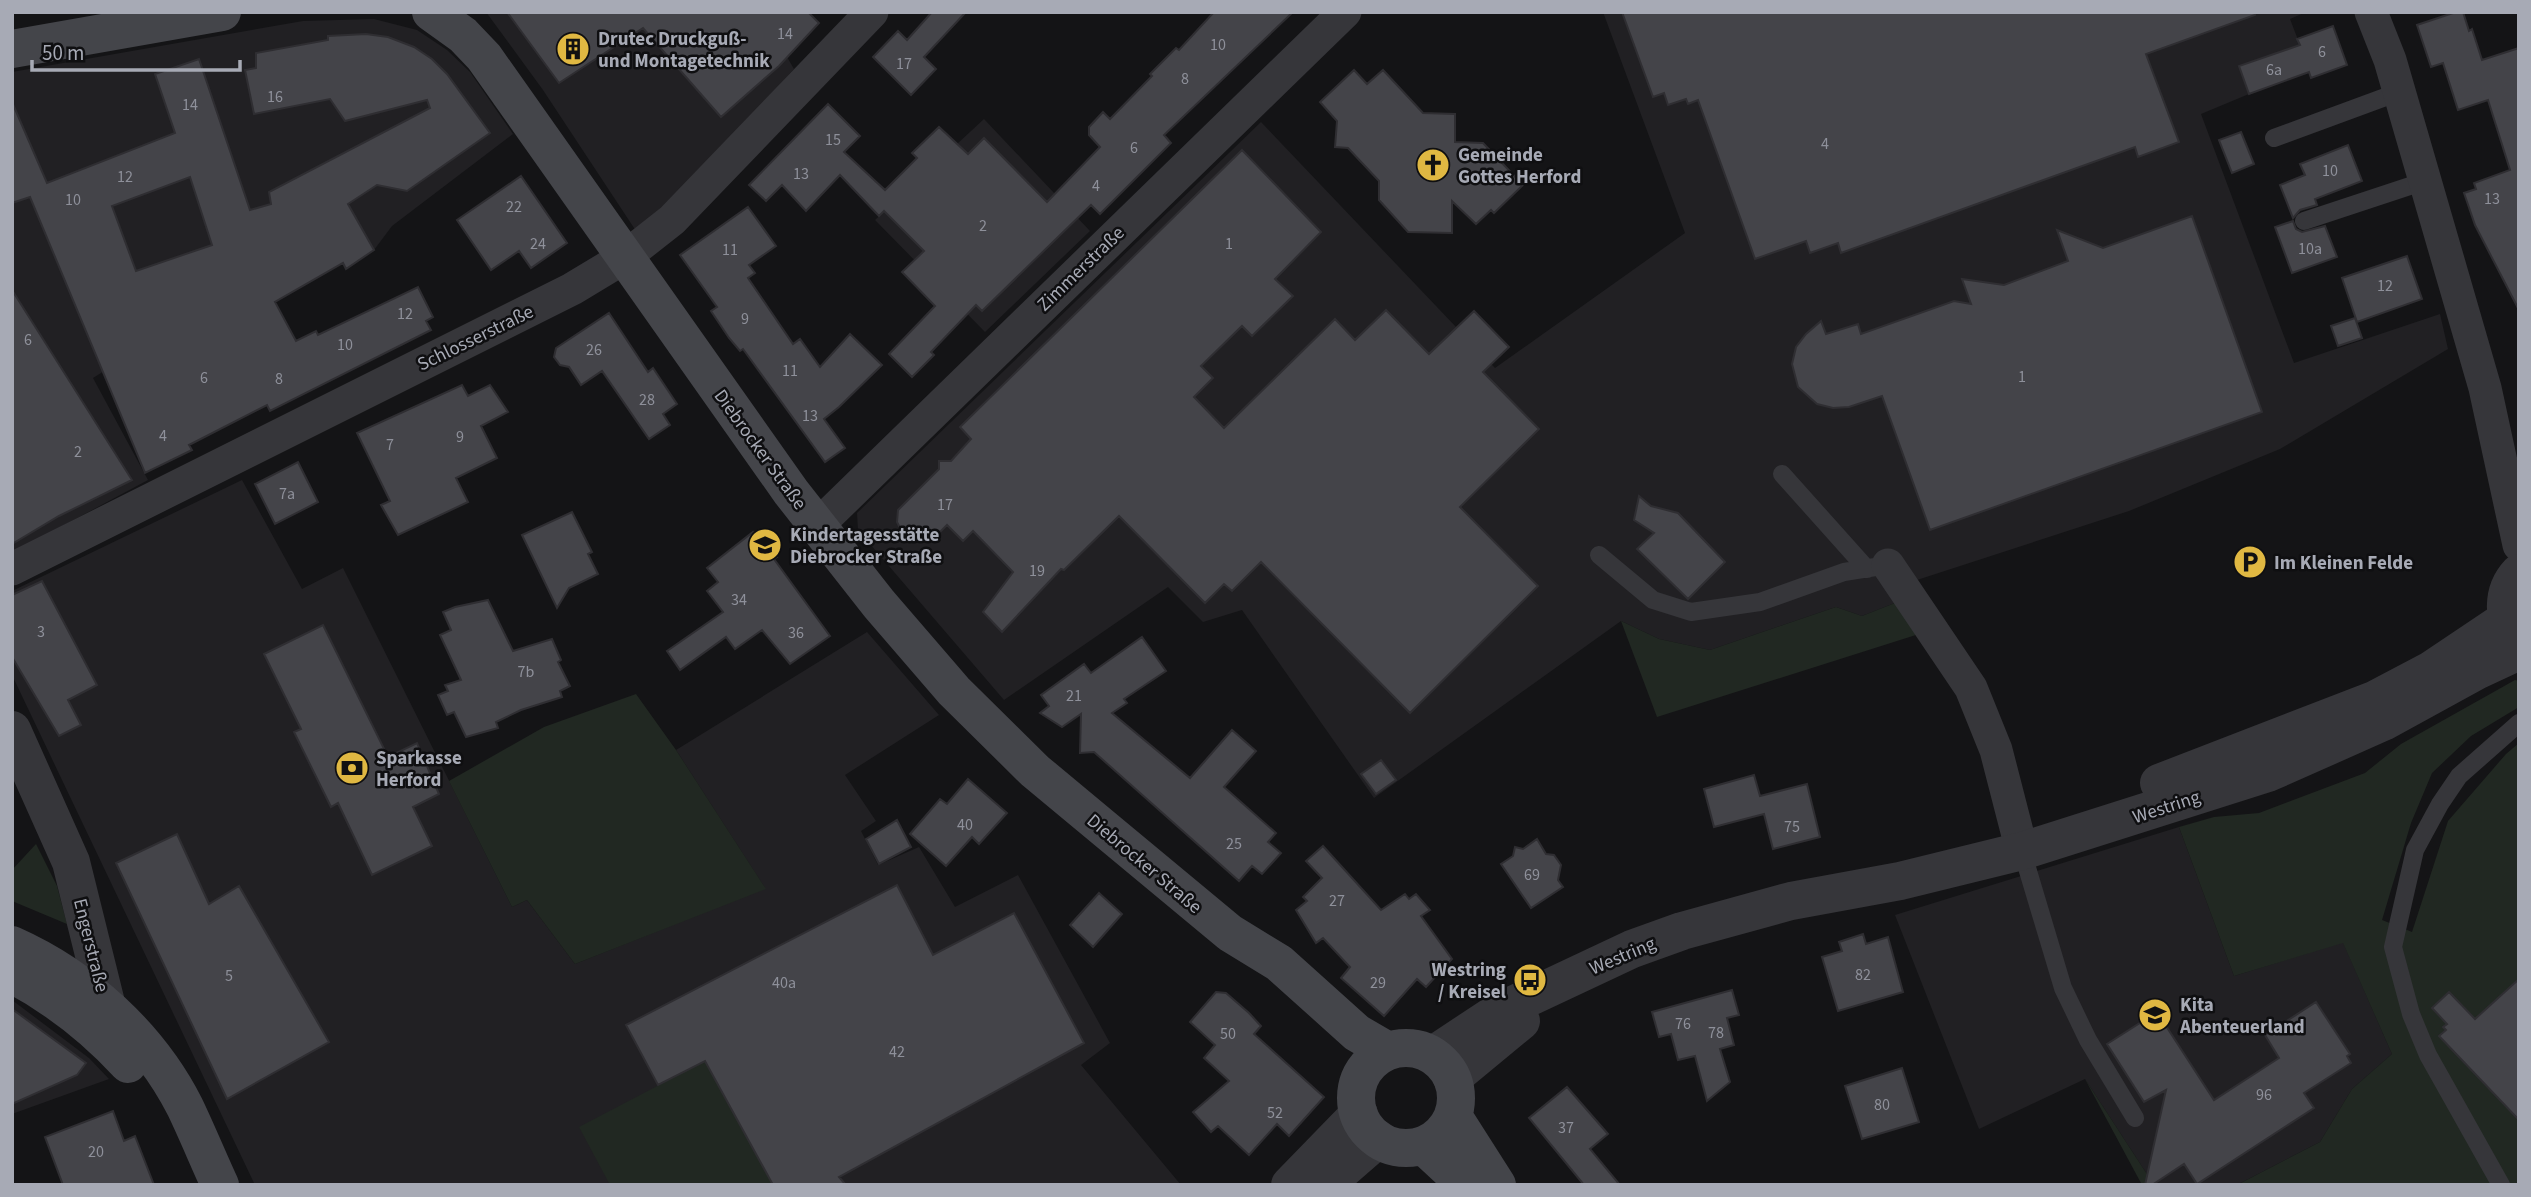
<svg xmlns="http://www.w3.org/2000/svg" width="2531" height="1197" viewBox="0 0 2531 1197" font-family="'Source Sans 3',sans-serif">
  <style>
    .built { fill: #212023 }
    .green { fill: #212822 }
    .building { fill: #444449; stroke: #2f2e32; stroke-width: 2; fill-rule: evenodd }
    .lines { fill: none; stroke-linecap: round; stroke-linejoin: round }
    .service { stroke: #36363a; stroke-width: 18 }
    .minor { stroke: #36363a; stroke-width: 33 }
    .tertiary { stroke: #36363a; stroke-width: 38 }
    .secondary { stroke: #44454a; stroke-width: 38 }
    .labels { text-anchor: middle; stroke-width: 5; stroke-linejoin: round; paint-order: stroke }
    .number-label { font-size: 16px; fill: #8e909a }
    .poi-label { font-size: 19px; font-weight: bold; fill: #a7aab5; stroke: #0f0f11; text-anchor: start }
    .street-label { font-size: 19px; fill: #a7aab5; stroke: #0f0f11 }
  </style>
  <rect width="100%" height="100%" fill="#141416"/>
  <path class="built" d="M486,12H761L794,69L664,211L638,234L543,90Z
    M1603,12H2306L2290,19L2300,45L2240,66L2249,94L2201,114L2294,363L2440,314L2448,349L2280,449L2129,511L1917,580L1895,603L1862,616L1836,607L1710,650L1659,639L1621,621L1374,798L1242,610L1203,622L1168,587L1004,700L858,530L857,513L1261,122L1495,368L1685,233Z
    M374,19L417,30L447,50L470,72L513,134L392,226L374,250L346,269L343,263L308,283L160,336L93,378L148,480L12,553V72L303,21Z
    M984,119L1090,231L985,332L875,220Z
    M242,480L302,589L343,568L512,907L527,900L575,964L765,888L676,750L867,632L939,715L845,775L876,821L861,831L878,865L919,847L955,907L1018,875L1110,1043L1081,1065L1181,1185H255L12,675V591Z
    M2179,827L2234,976L2343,942L2392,1054L2352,1089L2320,1142L2237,1185H2154L2085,1079L1979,1129L1895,915Z
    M12,1000L89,1058L109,1079L12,1114Z"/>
  <path class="green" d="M1895,603L1919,634L1657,717L1621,621L1659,639L1710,650L1836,607L1862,616Z
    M2515,680L2519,681V707L2471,736L2432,773L2411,823L2382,920L2412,932L2448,821L2506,754L2519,743V1185H2237L2320,1142L2352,1089L2392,1054L2343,943L2234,976L2179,827L2214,817L2259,813L2365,773L2401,744Z
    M636,694L676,750L766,889L575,964L527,900L512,907L449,781L544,727Z
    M36,844L57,886L67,924L12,901V870Z
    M705,1061L773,1185H610L579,1127Z
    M2085,1079L2154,1185H2142Z"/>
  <path class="building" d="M507,12H808L819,23L779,66L721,117L643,28L559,83Z
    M932,12H966L924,57L936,69L911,95L873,57L898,31L907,40Z
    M1214,12H1293L1164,135L1171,143L1100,214L1091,205L982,311L976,305L931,352L934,355L912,377L889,354L935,306L902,272L924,251L884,211L879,216L840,175L806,211L782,185L766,201L749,185L828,104L860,136L844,152L885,190L917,158L912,153L939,127L968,154L984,138L1047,202L1100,147L1089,135V127L1103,112L1110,119L1152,76L1150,74L1176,48L1179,50Z
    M1622,12H2254L2255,15L2146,54L2179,142L2138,157L2135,147L1841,253L1838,243L1810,253L1806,241L1755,259L1698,100L1688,104L1686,99L1668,105L1664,93L1653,97Z
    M2456,12H2463L2469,31L2472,29L2482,60L2519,48V310L2475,225L2464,193L2476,189L2474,183L2510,170L2488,100L2458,110L2443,63L2431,67L2417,25Z
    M2333,26L2347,65L2311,78L2309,72L2249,94L2239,66L2300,45L2297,39Z
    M366,34L388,37L414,47L432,59L447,74L490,133L407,191L377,185L348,204L374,250L346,269L343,263L275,302L296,341L316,331L318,335L418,287L433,317L426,321L431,330L270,411L267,405L189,445L192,450L145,473L30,197L12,203V102L47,183L175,133L155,74L199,59L250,210L271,204L269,192L430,108L427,100L345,121L330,99L254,114L245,70L256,68V53L328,40V36ZM190,177L212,245L136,271L112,206Z
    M1354,70L1367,84L1383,70L1423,113L1455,114V142L1483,143L1523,185L1494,213L1491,210L1476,224L1452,201V233L1408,232L1379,200V181L1348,148L1335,147L1337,121L1320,102Z
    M2241,132L2254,164L2232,173L2219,140Z
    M2348,145L2362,181L2315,199L2317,205L2300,210L2293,218L2280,185L2305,175L2300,164Z
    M1242,150L1321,232L1275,279L1293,296L1252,336L1242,326L1201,366L1213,378L1194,397L1224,428L1335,319L1355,340L1386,310L1429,354L1474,311L1509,347L1483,372L1539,429L1460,507L1538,586L1410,713L1261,562L1232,591L1224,584L1205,603L1119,516L1064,570L1061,569L1002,632L983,612L1013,572L973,531L963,541L947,525L931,541L927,538L924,541L913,530L900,528L897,522L898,510L939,469V461H951L971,439L960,427Z
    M521,176L567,243L531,268L519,251L491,270L457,220Z
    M748,207L776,246L749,265L755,273L748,278L793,344L800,339L820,367L850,334L882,365L839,407L824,419L845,448L825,462L743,349L740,351L729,338L711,311L717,307L680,255Z
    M2192,216L2262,412L1930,530L1882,396L1849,407L1833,408L1817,404L1798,387L1792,364L1796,347L1806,334L1821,321L1826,334L1858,324L1861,334L1954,301L1971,304L1962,279L2004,285L2068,261L2057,230L2103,248Z
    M2293,221L2296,229L2302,232L2325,226L2337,257L2292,273L2275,227Z
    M2407,256L2422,299L2357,322L2342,278Z
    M12,290L132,480L59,516L12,544Z
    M609,313L648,372L653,368L677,404L663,414L670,425L649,439L602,371L581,385L569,367L560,365L554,357L556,348Z
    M2355,318L2362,338L2338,346L2331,326Z
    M462,385L468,396L490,385L508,412L481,426L497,458L456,478L468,502L398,535L381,505L390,501L357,433Z
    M298,462L318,502L275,524L255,484Z
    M1639,496L1651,506L1678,513L1725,562L1688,599L1637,549L1654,533L1634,520Z
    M572,512L592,552L588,554L598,574L569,588L557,608L522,535Z
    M753,532L759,539L762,537L777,557L774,559L830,636L790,664L762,630L735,649L726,637L680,670L667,651L723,612L707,591L718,582L707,568Z
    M42,581L97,685L68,700L81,725L59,736L12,657V595Z
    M488,600L513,651L552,639L561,660L558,662L570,686L560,691L562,697L521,710L496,722L498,728L466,737L454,712L447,715L438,695L448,691L445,685L461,680L440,635L451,630L443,612L455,607Z
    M323,625L388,757L417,743L439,794L413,807L432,846L372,875L338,803L331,807L294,732L301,729L264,654Z
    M1142,637L1166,671L1124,699L1127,703L1112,713L1190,778L1232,730L1256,751L1224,787L1276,833L1268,842L1281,853L1262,874L1252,866L1239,881L1094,752L1080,753L1081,714L1062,727L1040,713L1049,706L1041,695L1084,664L1091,673Z
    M1381,760L1396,780L1376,794L1361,774Z
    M1754,775L1760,796L1807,784L1820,837L1773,849L1764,814L1714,827L1704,789Z
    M968,779L1007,813L979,844L972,837L946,866L910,834L940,799L947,804Z
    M897,820L911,847L879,864L866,839Z
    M177,834L209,904L239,886L329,1042L227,1099L116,863Z
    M1537,839L1546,854L1554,855L1561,865L1558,880L1563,887L1531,908L1501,864L1513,856L1515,847L1523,849Z
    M1323,846L1381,910L1405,894L1409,899L1416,894L1430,910L1421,916L1452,959L1426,987L1417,979L1384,1016L1341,978L1350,967L1323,938L1316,943L1296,910L1307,901L1303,897L1322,878L1306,861Z
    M897,885L933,955L1014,913L1084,1043L839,1177L846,1185H773L705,1061L658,1085L626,1025Z
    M1099,893L1122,914L1093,947L1070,925Z
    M1863,934L1866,944L1888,937L1903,992L1838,1011L1822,957L1842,951L1839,942Z
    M2519,979V1120L2439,1036L2446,1030L2443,1027L2447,1024L2432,1008L2449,992L2475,1019Z
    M1732,990L1739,1015L1727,1018L1734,1045L1720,1049L1730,1082L1707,1101L1695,1056L1678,1060L1671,1034L1659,1037L1652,1012Z
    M1216,992L1226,993L1249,1013L1261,1026L1254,1034L1324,1097L1289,1136L1277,1124L1249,1155L1218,1126L1211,1132L1193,1112L1229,1081L1204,1058L1215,1045L1190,1022Z
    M2316,1002L2350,1054L2347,1056L2351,1063L2304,1093L2314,1108L2197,1184L2184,1164L2152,1185H2145L2166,1090L2144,1102L2107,1044L2157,1012L2214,1100L2279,1058L2265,1035Z
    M12,1009L86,1063L77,1075L12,1104Z
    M1902,1068L1919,1122L1862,1139L1845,1086Z
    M1567,1087L1608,1134L1590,1149L1620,1185H1584L1529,1118Z
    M113,1111L124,1141L135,1136L154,1185H63L45,1137Z"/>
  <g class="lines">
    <path class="service" d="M2274,138L2399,92
      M2304,221L2425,181
      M1782,474L1867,569
      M1599,555L1653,600L1691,612L1760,602L1844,572L1888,565
      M2022,851L2063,988L2088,1040L2135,1118
      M2501,1185L2428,1055L2411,1014L2393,947L2415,850L2440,804L2459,776L2519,723"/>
    <path class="minor" d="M2371,12L2390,60L2485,388L2519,545
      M817,526L1345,12
      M1888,565L1971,688L1996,750L2022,851
      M12,569L572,289L625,257L672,220L872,12"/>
    <path class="tertiary" d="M2519,573C2502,591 2501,621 2519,639
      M12,730L71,862L107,1007
      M2159,783L2374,700L2431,670L2507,619
      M1433,1055L1498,1012L1632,949L1682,931L1791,901L1900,881L2022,851L2268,773L2383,722L2476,671L2519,651
      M1452,1078L1521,1021
      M1290,1185L1359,1114
      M1325,1185L1378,1139"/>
    <path class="secondary" d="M431,12L463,35L484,57L791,492L879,604L954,691L1035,771L1106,830L1230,933L1279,963L1357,1033L1388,1051
      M12,49L222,12
      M12,945C84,977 149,1036 185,1107C197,1132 208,1159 220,1185
      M12,974C55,997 95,1028 128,1064
      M1356 1098a50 50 0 1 1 100 0a50 50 0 1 1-100 0Z
      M1453,1116L1497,1185
      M1423,1145L1466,1185"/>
  </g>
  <defs>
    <symbol id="building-disc" viewBox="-11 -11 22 22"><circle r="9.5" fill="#e0b842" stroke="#0f0f11"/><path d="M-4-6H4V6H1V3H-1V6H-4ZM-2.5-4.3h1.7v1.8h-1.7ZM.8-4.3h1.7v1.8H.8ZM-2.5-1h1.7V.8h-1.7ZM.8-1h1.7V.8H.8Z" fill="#111"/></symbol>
    <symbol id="church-disc" viewBox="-11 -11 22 22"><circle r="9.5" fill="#e0b842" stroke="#0f0f11"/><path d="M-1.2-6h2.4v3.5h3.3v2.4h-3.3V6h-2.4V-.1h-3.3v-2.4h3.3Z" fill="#111"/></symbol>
    <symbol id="school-disc" viewBox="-11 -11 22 22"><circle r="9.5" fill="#e0b842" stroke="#0f0f11"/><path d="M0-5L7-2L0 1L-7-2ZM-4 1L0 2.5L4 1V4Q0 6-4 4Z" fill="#111"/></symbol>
    <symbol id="parking-disc" viewBox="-11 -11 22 22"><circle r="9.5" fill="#e0b842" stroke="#0f0f11"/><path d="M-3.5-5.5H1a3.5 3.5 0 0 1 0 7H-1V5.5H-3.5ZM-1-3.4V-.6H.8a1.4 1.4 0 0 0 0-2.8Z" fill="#111"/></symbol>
    <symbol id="bank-disc" viewBox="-11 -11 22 22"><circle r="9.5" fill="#e0b842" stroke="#0f0f11"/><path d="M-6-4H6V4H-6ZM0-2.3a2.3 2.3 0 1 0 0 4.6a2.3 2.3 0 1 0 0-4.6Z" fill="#111"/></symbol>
    <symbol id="bus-disc" viewBox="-11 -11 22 22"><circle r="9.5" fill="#e0b842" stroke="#0f0f11"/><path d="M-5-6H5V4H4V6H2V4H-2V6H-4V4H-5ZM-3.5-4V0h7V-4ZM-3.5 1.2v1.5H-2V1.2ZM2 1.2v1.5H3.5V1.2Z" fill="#111"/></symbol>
  </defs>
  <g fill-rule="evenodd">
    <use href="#building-disc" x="554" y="30" width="38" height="38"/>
    <use href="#church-disc" x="1414" y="146" width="38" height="38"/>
    <use href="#school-disc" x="746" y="526" width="38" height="38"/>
    <use href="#parking-disc" x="2231" y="543" width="38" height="38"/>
    <use href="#bank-disc" x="333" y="749" width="38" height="38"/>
    <use href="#bus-disc" x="1511" y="961" width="38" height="38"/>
    <use href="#school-disc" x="2136" y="996" width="38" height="38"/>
  </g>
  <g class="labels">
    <g class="number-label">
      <text x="785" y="39">14</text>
      <text x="1218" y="50">10</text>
      <text x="2322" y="57">6</text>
      <text x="904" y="69">17</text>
      <text x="2274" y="75">6a</text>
      <text x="1185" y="84">8</text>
      <text x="275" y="102">16</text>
      <text x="190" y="110">14</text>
      <text x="833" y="145">15</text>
      <text x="1825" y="149">4</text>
      <text x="1134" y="153">6</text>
      <text x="2330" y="176">10</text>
      <text x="801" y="179">13</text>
      <text x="125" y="182">12</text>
      <text x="1096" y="191">4</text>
      <text x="2492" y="204">13</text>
      <text x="73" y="205">10</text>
      <text x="514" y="212">22</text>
      <text x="983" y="231">2</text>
      <text x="538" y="249">24</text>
      <text x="1229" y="249">1</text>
      <text x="2310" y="254">10a</text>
      <text x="730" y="255">11</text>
      <text x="2385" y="291">12</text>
      <text x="405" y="319">12</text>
      <text x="745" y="324">9</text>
      <text x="28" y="345">6</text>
      <text x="345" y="350">10</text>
      <text x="594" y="355">26</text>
      <text x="790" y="376">11</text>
      <text x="2022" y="382">1</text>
      <text x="204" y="383">6</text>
      <text x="279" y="384">8</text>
      <text x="647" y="405">28</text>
      <text x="810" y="421">13</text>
      <text x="163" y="441">4</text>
      <text x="460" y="442">9</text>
      <text x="390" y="450">7</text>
      <text x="78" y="457">2</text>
      <text x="287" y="499">7a</text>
      <text x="945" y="510">17</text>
      <text x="1037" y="576">19</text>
      <text x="739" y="605">34</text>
      <text x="41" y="637">3</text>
      <text x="796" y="638">36</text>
      <text x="526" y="677">7b</text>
      <text x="1074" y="701">21</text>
      <text x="965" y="830">40</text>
      <text x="1792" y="832">75</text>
      <text x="1234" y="849">25</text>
      <text x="1532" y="880">69</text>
      <text x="1337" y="906">27</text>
      <text x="1863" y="980">82</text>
      <text x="229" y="981">5</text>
      <text x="784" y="988">40a</text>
      <text x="1378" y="988">29</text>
      <text x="1683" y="1029">76</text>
      <text x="1716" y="1038">78</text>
      <text x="1228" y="1039">50</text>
      <text x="897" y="1057">42</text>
      <text x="2264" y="1100">96</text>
      <text x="1882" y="1110">80</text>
      <text x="1275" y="1118">52</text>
      <text x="1566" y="1133">37</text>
      <text x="96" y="1157">20</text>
    </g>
    <g class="poi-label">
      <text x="598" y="45">Drutec Druckguß-<tspan x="598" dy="22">und Montagetechnik</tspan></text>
      <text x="1458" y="161">Gemeinde<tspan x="1458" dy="22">Gottes Herford</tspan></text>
      <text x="790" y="541">Kindertagesstätte<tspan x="790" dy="22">Diebrocker Straße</tspan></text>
      <text x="2274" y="569">Im Kleinen Felde</text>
      <text x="376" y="764">Sparkasse<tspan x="376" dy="22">Herford</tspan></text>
      <text x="1506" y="976" text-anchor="end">Westring<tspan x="1506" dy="22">/ Kreisel</tspan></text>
      <text x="2180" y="1011">Kita<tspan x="2180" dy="22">Abenteuerland</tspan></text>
    </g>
    <g class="street-label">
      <text transform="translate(1080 268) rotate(-44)" y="7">Zimmerstraße</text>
      <text transform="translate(475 337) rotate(-26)" y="7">Schlosserstraße</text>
      <text transform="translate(761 449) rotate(54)" y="7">Diebrocker Straße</text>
      <text transform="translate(2166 806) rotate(-18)" y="7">Westring</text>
      <text transform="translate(1145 863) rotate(40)" y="7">Diebrocker Straße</text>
      <text transform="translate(92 945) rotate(76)" y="7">Engerstraße</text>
      <text transform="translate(1622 955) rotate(-23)" y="7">Westring</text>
    </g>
  </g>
  <rect width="2531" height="1197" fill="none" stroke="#a7aab5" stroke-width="28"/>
  <path d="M32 60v10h208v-10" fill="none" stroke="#a7aab5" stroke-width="3.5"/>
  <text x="42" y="60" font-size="21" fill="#a7aab5" stroke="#0f0f11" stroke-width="5" paint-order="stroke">50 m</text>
</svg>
